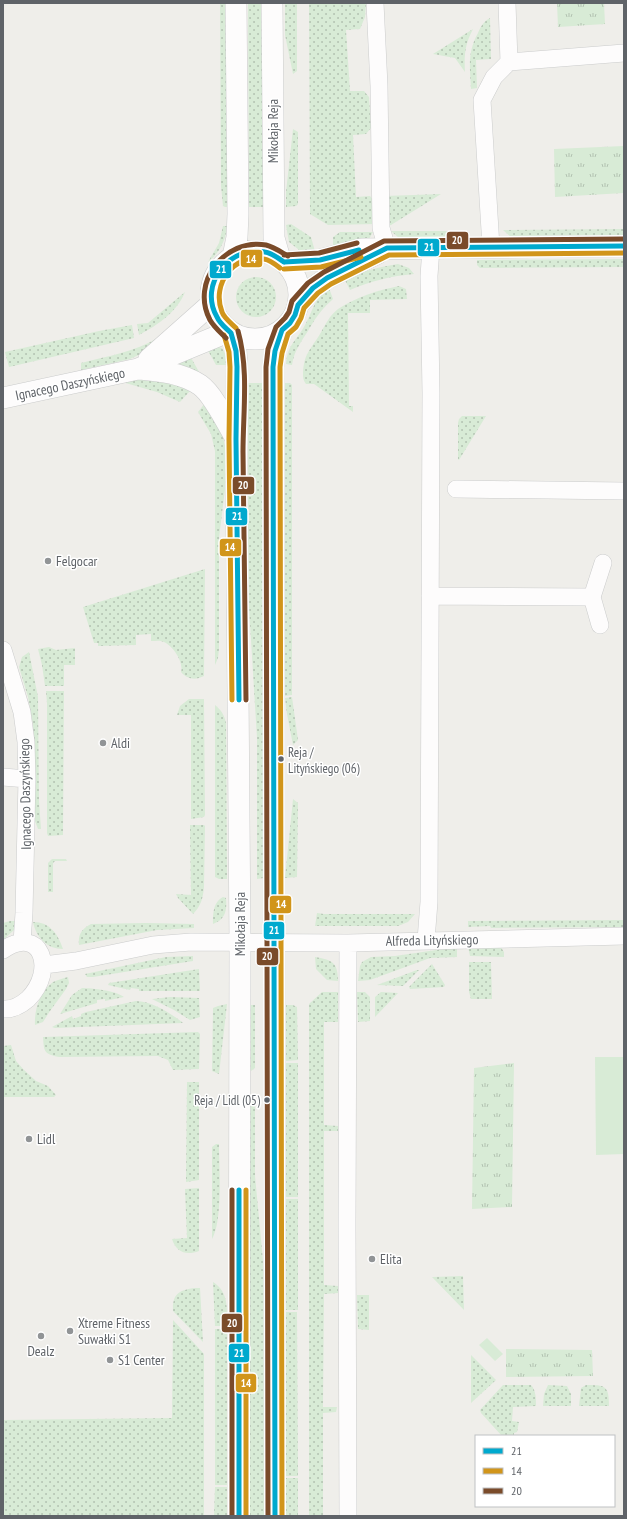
<svg xmlns="http://www.w3.org/2000/svg" width="627" height="1519" viewBox="0 0 627 1519" font-family="'PT Sans Narrow',sans-serif">
  <style>
    .grass { fill: url(#grass-dots) }
    .park { fill: url(#park-tufts) }
    .garden { fill: #d8ebd6 }
    .lines { fill: none; stroke-linecap: round; stroke-linejoin: round }
    .minor-casing { stroke: #cbcccc; stroke-width: 18 }
    .tertiary-casing { stroke: #cbcccc; stroke-width: 22 }
    .minor { stroke: #fdfcfc; stroke-width: 17 }
    .tertiary { stroke: #fdfcfc; stroke-width: 21 }
    .bus-1-casing { stroke: #fff; stroke-width: 8 }
    .bus-2-casing { stroke: #fff; stroke-width: 8 }
    .bus-3-casing { stroke: #fff; stroke-width: 8 }
    .bus-1 { stroke: #00a9ce; stroke-width: 5 }
    .bus-2 { stroke: #d1951a; stroke-width: 5 }
    .bus-3 { stroke: #7a4b2a; stroke-width: 5 }
    .poi-dot { fill: #919496; stroke: #fff; stroke-width: 1.5 }
    .bus-dot { fill: #5f6368; stroke: #fff; stroke-width: 1.5 }
    .labels { text-anchor: middle; stroke-width: 3; stroke-linejoin: round; paint-order: stroke }
    .bus-label { font-size: 13px; fill: #5f6368; stroke: #fff; text-anchor: start }
    .street-label { font-size: 14px; fill: #5f6368; stroke: #fff }
    .poi-label { font-size: 14px; fill: #5f6368; stroke: #fff; text-anchor: start }
    .line-badge { stroke: #fff; stroke-width: 1.5 }
    .badge-label { font-size: 11px; text-anchor: middle; font-weight: bold; fill: #fff }
  </style>
  <defs>
    <pattern id="grass-dots" width="8" height="8" patternUnits="userSpaceOnUse"><rect width="8" height="8" fill="#d8ebd6"/><path d="M2 2h.1M6 6h.1" fill="none" stroke="#b2c2b1" stroke-width="1.8" stroke-linecap="round"/></pattern>
    <pattern id="park-tufts" width="24" height="20" patternUnits="userSpaceOnUse"><rect width="24" height="20" fill="#d8ebd6"/><path d="M3 7l-1-3M5 7V3M7 7l1-3M15 17l-1-3M17 17v-4M19 17l1-3" fill="none" stroke="#b2c2b1"/></pattern>
  </defs>
  <rect width="100%" height="100%" fill="#efeeea"/>
  <path class="grass" d="M220,3H227V207H225L223,206L221,186Z
    M248,3H264L265,207H249Z
    M285,3H297V71L293,74L285,35Z
    M309,3H366L365,17L360,29L346,30L350,91H364L369,97L371,128L366,134L353,135L356,197L370,196L375,202L376,224L328,225L310,214Z
    M490,18L491,59L476,60L477,88L471,89C470,67 467,53 478,33C481,26 483,22 490,18Z
    M473,29C465,44 464,55 465,72L455,58L433,54Z
    M293,129L298,132V204L296,206L286,207V192Z
    M441,194L391,225L387,226L385,196Z
    M291,224L311,237L316,255L303,253L289,242L286,225Z
    M223,226H227C226,240 219,254 208,262L219,243Z
    M624,229V238L515,239L511,237L503,230Z
    M391,231H461L465,239H406L399,238Z
    M340,232H373L369,239L333,250V237Z
    M624,259V267L480,268L477,265V260Z
    M398,264L409,268L414,274C391,276 371,281 350,290L345,280C362,271 379,267 398,264Z
    M236 297a20 20 0 1 1 40 0a20 20 0 1 1-40 0Z
    M399,286L406,289L407,299L370,300V313H348L349,406H353V412L314,384H306C303,380 303,377 303,373C304,353 311,349 320,334C326,324 329,316 338,309C356,297 379,290 399,286Z
    M329,288L333,299C320,311 317,316 308,331C301,342 294,351 292,365L286,364C288,343 296,342 305,325C313,311 314,298 329,288Z
    M185,292C177,312 158,325 139,335L137,324L148,323Z
    M132,325L134,338L9,367L5,352L99,331Z
    M159,337L145,352L130,359L81,370V363C108,356 135,352 159,337Z
    M212,345L222,348L227,357L228,365H216L206,347Z
    M190,356L202,377L177,366L179,361Z
    M142,378L171,383L190,391L180,402L157,392L122,382Z
    M248,383H264V878L257,879V738L248,591Z
    M285,383H290L292,385V695L285,696Z
    M205,403L221,429L226,450L227,473L219,538V649L218,658L215,665V451L211,434L198,412Z
    M462,416H486L459,460L458,459V423L459,419Z
    M205,569L204,676C196,680 188,680 181,672C184,662 173,646 164,642C160,640 156,641 151,641V634L136,635V645L98,646V643H94L83,607Z
    M49,647L56,650L75,648V665H64V686H45L42,665L38,649Z
    M29,652L38,697L39,801L41,829H38L35,821L33,725L28,697L19,667L22,657Z
    M46,691H64L63,835L48,836L47,833V703Z
    M292,697L298,740L293,745L287,714L285,698Z
    M189,699H204L205,815L204,817L191,819V715H177L180,706Z
    M215,705C221,710 224,714 226,723L227,879H219L215,877Z
    M293,799L298,803L297,877L285,878Z
    M190,825H204L205,826L204,887C203,898 201,906 193,914L178,898L176,894L191,895Z
    M52,859H66L67,861H55L53,863V892H48V863Z
    M223,897L226,898C227,910 226,919 213,924C213,914 213,902 223,897Z
    M317,913L324,914H415L408,922L398,926H315Z
    M624,920V927L491,928L490,926L468,927V921Z
    M10,921H15L14,930L3,940V923Z
    M33,922C50,922 58,934 63,949C47,949 36,937 33,922Z
    M146,923L194,924V928L157,930L79,945C78,935 81,929 91,924Z
    M500,946L504,952V957L470,956L468,947Z
    M457,947V957L430,958L370,980L358,981L360,966L362,962L371,957L395,956Z
    M193,956V961L93,977H87L85,974L166,957Z
    M315,957C332,960 338,962 338,981L327,980L316,969Z
    M469,962H491L492,999H471L469,992Z
    M432,964L445,985L444,987L410,989L409,987Z
    M199,969L200,991H139V989L131,988L130,990L108,985L109,983Z
    M417,970H419L403,986L377,985Z
    M68,977L69,983L66,989L50,1011L43,1022L35,1025C34,1010 40,991 53,982C58,980 63,978 68,977Z
    M82,988C92,988 117,991 124,997L105,1001V999L97,1000V1003L60,1014L72,995Z
    M322,992H338V1022H324V1125L338,1126V1131H324V1285L338,1286V1293L324,1294L323,1405V1407H337L336,1412L323,1413V1516H309V1004Z
    M357,992H365L370,997V1021L358,1022Z
    M381,992L398,993L375,1017V997Z
    M170,997L199,998L200,1017L190,1020L174,1010L152,999Z
    M136,1001C152,1001 172,1014 183,1023L55,1028L52,1027L72,1016L73,1019L81,1016V1014L86,1012Z
    M227,1004L219,1074L212,1071L213,1008L218,1006Z
    M249,1005H255V1068L251,1071L250,1070Z
    M286,1005H293L297,1007L298,1060L286,1061Z
    M198,1032L200,1034L199,1069L173,1070L168,1060L158,1056L59,1057C44,1054 44,1052 43,1037Z
    M11,1045L16,1061L24,1070L36,1081L48,1086L56,1095L54,1097H3V1046Z
    M286,1063H298V1197H286Z
    M187,1082H199V1180L186,1182Z
    M252,1094L255,1097V1176L264,1271V1516H249L250,1095Z
    M216,1144H219C219,1168 223,1220 212,1239V1147Z
    M199,1188V1251C186,1256 176,1252 172,1239L187,1238L185,1189Z
    M286,1199H298V1310H286Z
    M463,1276L464,1310L432,1277Z
    M213,1282C229,1292 227,1309 227,1326H215Z
    M195,1288H200L203,1342L173,1311C172,1294 179,1290 195,1288Z
    M357,1295H369V1330L358,1329Z
    M286,1312H297L298,1476H286Z
    M173,1320L204,1354V1516H3V1420L172,1418Z
    M215,1329H227V1485H215Z
    M471,1355L496,1380L471,1403Z
    M503,1385H531C536,1390 536,1399 536,1406L513,1407L512,1421L519,1422L517,1432L514,1433V1436H502L481,1413L480,1410Z
    M548,1385L567,1386L571,1394V1406H543L544,1394Z
    M586,1385C605,1385 609,1385 609,1406H579L581,1388Z
    M286,1478H298V1516H286Z
    M215,1487H227V1516H214Z"/>
  <path class="park" d="M557,3H604L605,24L558,27Z
    M624,146V193L555,197L554,149Z
    M514,1063L512,1207L472,1209L474,1068Z
    M506,1349L592,1350L593,1376L506,1377Z"/>
  <path class="garden" d="M595,1057H624V1154L596,1155Z
    M487,1338L503,1354L495,1361L479,1345Z"/>
  <g class="lines">
    <defs>
      <path id="minor" d="M375,3L379,86L381,228L387,248
        M507,3L509,62
        M491,247L482,100L494,77L509,62L624,53
        M456,489L624,491
        M430,596L592,597L600,625
        M592,597L603,563
        M3,650L22,712L26,742L27,779L24,913L22,942
        M3,777L27,779
        M426,940L429,902L431,393L429,276L431,248
        M3,950C41,924 57,970 28,999C21,1005 13,1010 3,1009
        M44,965L76,961L153,945L191,942L348,943L624,936
        M348,1516L347,1226L348,943"/>
      <path id="tertiary" d="M272,3L274,238L280,259
        M211 295a44 44 0 1 1 88 0a44 44 0 1 1-88 0Z
        M233,257L237,237L238,214L236,3
        M284,262L320,260L362,249L624,246
        M298,305L313,288L327,278L378,253
        M231,333L236,351L237,367L236,439L240,942L239,1516
        M149,359L211,304
        M140,369C161,371 182,373 200,385C213,394 228,425 236,439
        M3,398L138,369L230,331
        M275,1516L273,367L275,351L282,330"/>
    </defs>
    <use href="#minor" class="minor-casing"/>
    <use href="#tertiary" class="tertiary-casing"/>
    <use href="#minor" class="minor"/>
    <use href="#tertiary" class="tertiary"/>
    <defs>
      <path id="bus-1" d="M284,262L320,260L359,250
        M231,333L236,351L237,367L236,439L239,700
        M231,333C226,328 220,324 217,317C198,284 230,245 265,252C272,253 278,258 284,262
        M239,1190V1516
        M275,1516L273,367L275,351L282,330L290,323L295,315L298,305L313,288L327,278L387,248L624,246"/>
      <path id="bus-2" d="M284,269L321,267L361,257
        M236,328C231,323 224,318 222,312C211,284 234,253 264,259C270,260 275,264 280,268
        M224,335L229,352L230,367L229,439L232,700
        M246,1190V1516
        M282,1516L280,367L282,353L288,334L296,327L301,318L304,308L318,293L331,284L389,255L624,253"/>
      <path id="bus-3" d="M284,255L319,253L357,243
        M238,331C249,370 243,412 243,452C244,534 245,617 246,700
        M226,338C220,332 214,327 210,320C190,282 225,238 266,245C274,247 281,252 288,256
        M232,1190V1516
        M268,1516L266,367L268,349L276,327L285,318L289,312L292,301L308,283L324,272L384,241L624,239"/>
    </defs>
    <use href="#bus-1" class="bus-1-casing"/>
    <use href="#bus-2" class="bus-2-casing"/>
    <use href="#bus-3" class="bus-3-casing"/>
    <use href="#bus-1" class="bus-1"/>
    <use href="#bus-2" class="bus-2"/>
    <use href="#bus-3" class="bus-3"/>
  </g>
  <g class="poi-dot">
    <circle cx="48" cy="561" r="4"/>
    <circle cx="103" cy="743" r="4"/>
    <circle cx="29" cy="1139" r="4"/>
    <circle cx="372" cy="1259" r="4"/>
    <circle cx="70" cy="1331" r="4"/>
    <circle cx="41" cy="1336" r="4"/>
    <circle cx="110" cy="1360" r="4"/>
  </g>
  <g class="bus-dot">
    <circle cx="281" cy="759" r="3.5"/>
    <circle cx="267" cy="1100" r="3.5"/>
  </g>
  <g class="labels">
    <g class="bus-label">
      <text x="288" y="757">Reja /<tspan x="288" dy="16">Lityńskiego (06)</tspan></text>
      <text x="260" y="1105" text-anchor="end">Reja / Lidl (05)</text>
    </g>
    <g class="street-label">
      <text transform="translate(273 131) rotate(-90)" y="5">Mikołaja Reja</text>
      <text transform="translate(70 384) rotate(-12)" y="5">Ignacego Daszyńskiego</text>
      <text transform="translate(25 794) rotate(-91)" y="5">Ignacego Daszyńskiego</text>
      <text transform="translate(240 924) rotate(-90)" y="5">Mikołaja Reja</text>
      <text transform="translate(432 940) rotate(-1)" y="5">Alfreda Lityńskiego</text>
    </g>
    <g class="poi-label">
      <text x="56" y="566">Felgocar</text>
      <text x="111" y="748">Aldi</text>
      <text x="37" y="1144">Lidl</text>
      <text x="380" y="1264">Elita</text>
      <text x="78" y="1328">Xtreme Fitness<tspan x="78" dy="16">Suwałki S1</tspan></text>
      <text x="41" y="1356" text-anchor="middle">Dealz</text>
      <text x="118" y="1365">S1 Center</text>
    </g>
  </g>
  <g class="line-badge">
    <rect x="446" y="231" width="23" height="19" rx="4" fill="#7a4b2a"/>
    <rect x="417" y="238" width="23" height="19" rx="4" fill="#00a9ce"/>
    <rect x="240" y="249" width="23" height="19" rx="4" fill="#d1951a"/>
    <rect x="209" y="260" width="23" height="19" rx="4" fill="#00a9ce"/>
    <rect x="232" y="476" width="23" height="19" rx="4" fill="#7a4b2a"/>
    <rect x="225" y="507" width="23" height="19" rx="4" fill="#00a9ce"/>
    <rect x="219" y="538" width="23" height="19" rx="4" fill="#d1951a"/>
    <rect x="269" y="895" width="23" height="19" rx="4" fill="#d1951a"/>
    <rect x="263" y="921" width="22" height="19" rx="4" fill="#00a9ce"/>
    <rect x="256" y="947" width="23" height="19" rx="4" fill="#7a4b2a"/>
    <rect x="221" y="1313" width="22" height="20" rx="4" fill="#7a4b2a"/>
    <rect x="228" y="1343" width="22" height="20" rx="4" fill="#00a9ce"/>
    <rect x="235" y="1373" width="22" height="20" rx="4" fill="#d1951a"/>
  </g>
  <g class="badge-label">
    <text x="457" y="244">20</text>
    <text x="429" y="251">21</text>
    <text x="251" y="263">14</text>
    <text x="221" y="273">21</text>
    <text x="243" y="489">20</text>
    <text x="237" y="520">21</text>
    <text x="230" y="551">14</text>
    <text x="281" y="908">14</text>
    <text x="274" y="934">21</text>
    <text x="267" y="960">20</text>
    <text x="232" y="1327">20</text>
    <text x="239" y="1357">21</text>
    <text x="246" y="1387">14</text>
  </g>
  <rect width="627" height="1519" fill="none" stroke="#5f6368" stroke-width="8"/>
  <rect x="475" y="1435" width="140" height="72" fill="#ffffff" stroke="#bfc1c3"/>
  <rect x="483" y="1448" width="20" height="6" fill="#00a9ce" stroke="#bfc1c3"/>
  <text x="511" y="1455" font-size="12" fill="#5f6368">21</text>
  <rect x="483" y="1468" width="20" height="6" fill="#d1951a" stroke="#bfc1c3"/>
  <text x="511" y="1475" font-size="12" fill="#5f6368">14</text>
  <rect x="483" y="1488" width="20" height="6" fill="#7a4b2a" stroke="#bfc1c3"/>
  <text x="511" y="1495" font-size="12" fill="#5f6368">20</text>
</svg>
